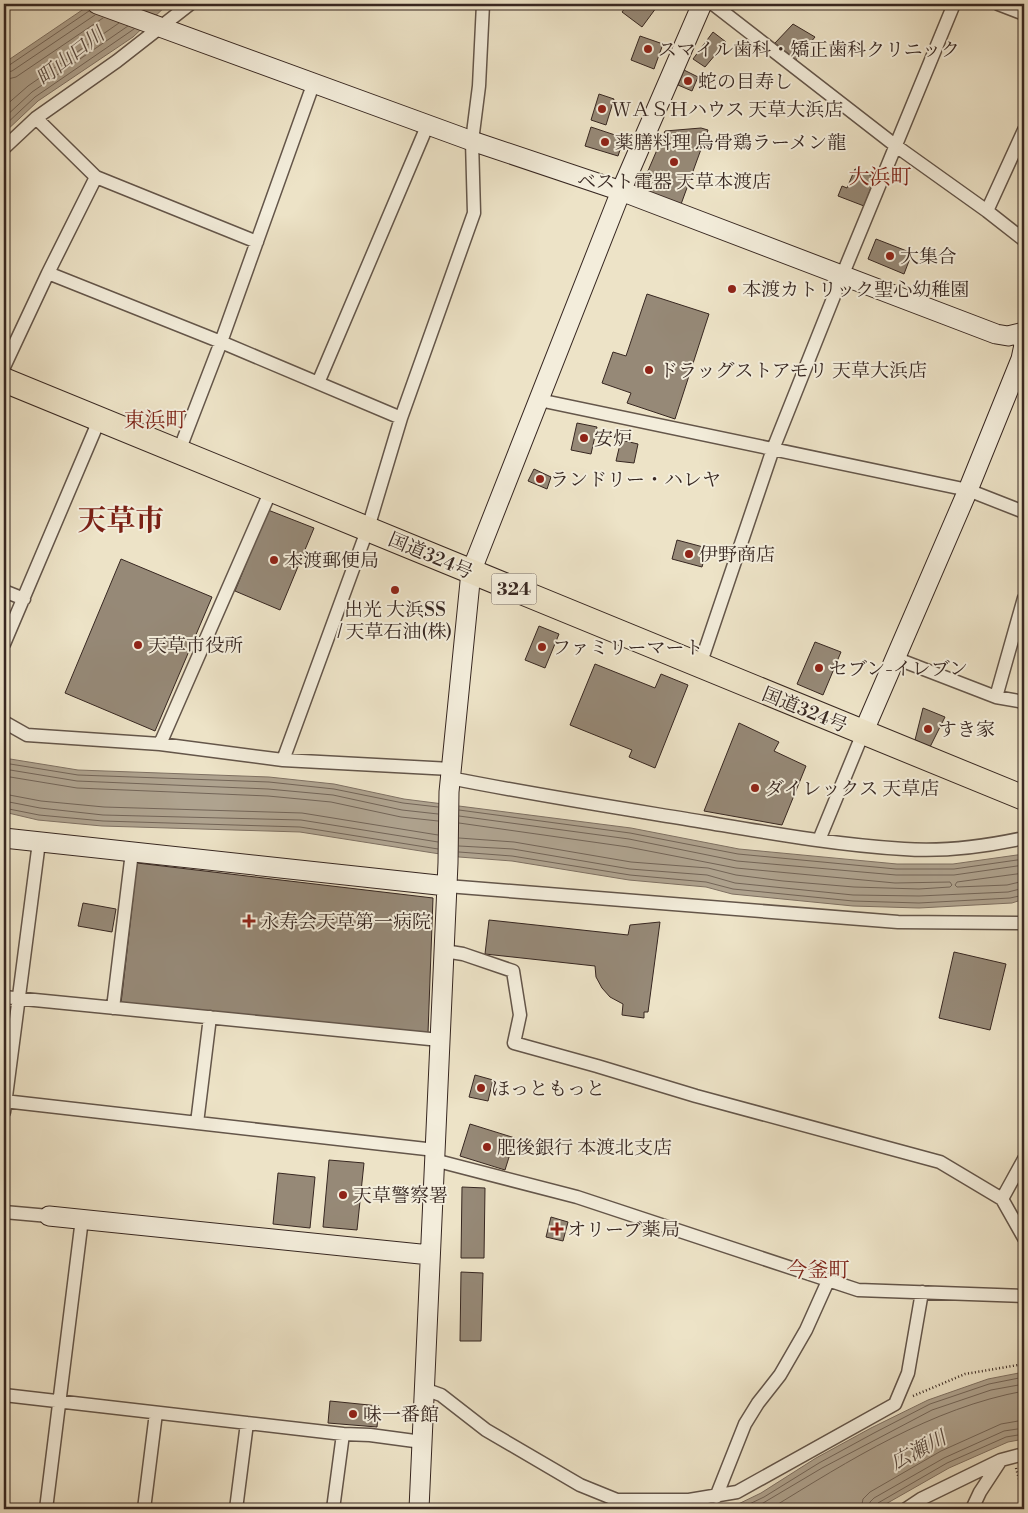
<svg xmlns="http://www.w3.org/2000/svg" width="1028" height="1513" viewBox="0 0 1028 1513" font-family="'Libre Bodoni','Noto Serif JP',serif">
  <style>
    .water { fill: #afa38f; stroke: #7f7163 }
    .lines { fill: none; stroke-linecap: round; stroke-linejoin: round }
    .shore { stroke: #736558; stroke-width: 1 }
    .building { fill: #968977; stroke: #372721 }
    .street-casing { stroke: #64564a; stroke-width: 15 }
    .secondary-casing { stroke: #372721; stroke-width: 21 }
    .highway-casing { stroke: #372721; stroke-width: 26 }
    .path { stroke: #372721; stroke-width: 2.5; stroke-dasharray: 1 2.5; stroke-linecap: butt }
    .street { stroke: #f3eddb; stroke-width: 12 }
    .secondary { stroke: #f3eddb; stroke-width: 19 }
    .highway { stroke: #ede3c7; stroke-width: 24 }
    .poi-dot { fill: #8f2418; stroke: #f3eddb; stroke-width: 2 }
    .labels { text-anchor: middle; stroke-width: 4; stroke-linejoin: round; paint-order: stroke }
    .shield { fill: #f3eddb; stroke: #6f6259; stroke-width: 1 }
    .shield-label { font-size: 18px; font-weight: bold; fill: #372721 }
    .poi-label { font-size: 19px; fill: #372721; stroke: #f3eddb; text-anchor: start }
    .street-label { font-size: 19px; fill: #372721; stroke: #f3eddb }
    .water-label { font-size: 20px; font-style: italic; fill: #5b4c42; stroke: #f3eddb }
    .quarter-label { font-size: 21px; fill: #7a1f14; stroke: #f3eddb }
    .town-label { font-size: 29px; font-weight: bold; fill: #7a1f14; stroke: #f3eddb }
  </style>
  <rect width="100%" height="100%" fill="#ede3c7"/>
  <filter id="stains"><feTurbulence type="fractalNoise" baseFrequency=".004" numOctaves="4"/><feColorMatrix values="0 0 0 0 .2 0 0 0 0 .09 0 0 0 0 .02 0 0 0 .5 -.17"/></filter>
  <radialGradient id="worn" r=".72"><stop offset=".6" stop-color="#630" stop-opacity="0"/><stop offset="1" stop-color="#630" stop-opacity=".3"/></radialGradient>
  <path class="water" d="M91,4H168L133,37L38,101L4,133V63Z
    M4,758L78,770L269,777L334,784L404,799L631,828L739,849L897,864H953L1024,854V899L1012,903L919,908L853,906L732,894L706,887L629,880L512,861L459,857L300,832L102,826L38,820L4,812Z
    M1024,1372V1439L1008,1442L949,1468L877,1509H728L761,1493L816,1458L871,1428L928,1400L988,1379Z"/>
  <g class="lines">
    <path class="shore" d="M4,66H8L89,11
      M4,73L12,71L95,15
      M4,80L16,77L103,18
      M4,107L28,86L119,23
      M4,118L32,92L128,26
      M4,126L35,97L134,29
      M4,763L78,775L269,782L334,789L403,803L438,807
      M4,769L77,781L268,789L333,795L402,810L438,814
      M4,776L77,788L268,796L331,802L401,817L438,821
      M4,794L41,801L104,807L302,813L438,835
      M4,801L40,808L103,815L301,820L438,842
      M4,808L39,815L103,821L300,827L438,849
      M459,810L630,833L738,854L896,869H954L1024,859
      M459,816L629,839L737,861L896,875H954L1024,865
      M459,838L514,842L631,862L708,868L736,875L783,881L854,887L919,889L950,887L952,885L950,882L895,883L736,868L628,847L459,823
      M459,846L513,849L630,869L707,875L735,883L853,895L919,896L1008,892L1024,888
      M459,852L512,856L630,875L706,882L733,889L853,901L919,903L1010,898L1024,895
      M1024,873L957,882L955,885L957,887L1007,885L1024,881
      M739,1509L764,1497L819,1463L874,1433L930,1404L989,1384L1024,1377
      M753,1509L822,1468L932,1410L991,1390L1024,1384
      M770,1509C850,1460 931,1408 1024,1391
      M861,1509L863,1499L870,1492L941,1451L1001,1424L1024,1420
      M869,1509L870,1502L874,1498L944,1458L1004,1431L1024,1428
      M875,1509L878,1503L947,1463L1006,1437L1024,1434"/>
  </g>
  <path class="building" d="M628,4H659L642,27L622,12Z
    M793,24L815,37L796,60L775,43Z
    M713,32L726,42L705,67L693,59Z
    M640,36L663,44L654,69L631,60Z
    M684,70L698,77L692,91L678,85Z
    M599,94L614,99L606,125L591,120Z
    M591,127L624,138L618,156L585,146Z
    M701,128L708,130L680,207L639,192L665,131Z
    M855,169L875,177L864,206L838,196L842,186L847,188Z
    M876,239L912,253L904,274L868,259Z
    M647,294L709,314L675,419L627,403L631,393L602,383L613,352L626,356Z
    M577,423L597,427L591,454L571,450Z
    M621,440L638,444L634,463L616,461Z
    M534,469L551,477L547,489L528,481Z
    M268,510L314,528L280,610L235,591Z
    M677,540L707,548L702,567L672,559Z
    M121,559L212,597L155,731L65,693Z
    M539,626L559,634L545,668L525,660Z
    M815,642L841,652L823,695L797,684Z
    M595,664L655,688L661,674L688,685L655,768L629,757L632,750L570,725Z
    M923,708L945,717L930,747L915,740Z
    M739,723L779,742L774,751L806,766L782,825L704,811Z
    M137,863L433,898L428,1033L121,1003Z
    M83,903L116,909L112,932L78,926Z
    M489,920L628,935L630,925L660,922L648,1012H644V1018L622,1015L623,1004L610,997L602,988L596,977L595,966L485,954Z
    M954,952L1006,964L990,1030L939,1018Z
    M475,1075L493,1080L488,1101L469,1097Z
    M470,1124L515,1138L505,1170L460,1156Z
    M329,1160L364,1163L357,1230L323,1227Z
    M278,1173L315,1177L310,1228L273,1224Z
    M462,1187L485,1188L484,1258H461Z
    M551,1217L568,1222L563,1241L546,1237Z
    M461,1272L483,1273L481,1341H460Z
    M330,1401L379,1406L377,1427L328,1423Z"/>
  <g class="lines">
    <defs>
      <path id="street" d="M713,4L896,146L987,211L1024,240
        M998,4L1024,14
        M36,118L96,177L257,242
        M4,148L36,118L117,61L190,4
        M987,211L1024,130
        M48,273L221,342L401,418
        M4,367L48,273L96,177
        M318,383L428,124
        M539,400L968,490L1024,512
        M179,451L221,342L314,82
        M4,591L24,599
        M4,644L100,418
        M895,658L996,697L1024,702
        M700,665L773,449L842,276L954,4
        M996,697L1024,598
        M4,722L27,735L160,744L283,760L451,769
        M160,744L272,488
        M283,760L368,528L401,418L474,213L472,141L479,86L483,4
        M450,778C535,795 619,808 704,822C770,833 837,845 904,849C942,852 987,846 1024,838
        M819,840L863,733
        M447,886L898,922L1024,923
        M444,951L463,954L513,971L520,1015L514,1043L597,1066L696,1096L940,1162L1002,1199
        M4,997L440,1040
        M113,1008L132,852
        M4,1101L435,1150
        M4,1112L39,842
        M197,1123L210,1017
        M1024,1159L1002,1199L1024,1238
        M434,1160L577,1197L858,1290L1024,1296
        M4,1212L49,1216
        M424,1389L441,1395L486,1430L580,1485L617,1500H689L737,1492L895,1404L908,1373L922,1292
        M4,1395L343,1434L370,1435L422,1442
        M716,1497L745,1424L758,1403L780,1375L806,1330L828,1281
        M46,1509L82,1219
        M144,1509L156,1413
        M236,1509L247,1423
        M333,1509L343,1434
        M906,1509L921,1499L1001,1460L1024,1454
        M972,1509L980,1492L1001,1460"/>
      <path id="secondary" d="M97,4L472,141L621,191L996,334L1008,336L1024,332
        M863,733L968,490L1021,359L1024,345L1020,334
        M4,838L447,886
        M49,1216L430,1255
        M419,1509L448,863L449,792L471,572L621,191L702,4"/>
      <path id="highway" d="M4,380L1024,798"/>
    </defs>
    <use href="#street" class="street-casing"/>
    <use href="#secondary" class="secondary-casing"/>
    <use href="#highway" class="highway-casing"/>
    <path class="path" d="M913,1396L965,1374L1024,1364
      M1016,1468L1024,1497"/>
    <use href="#street" class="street"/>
    <use href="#secondary" class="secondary"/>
    <use href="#highway" class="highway"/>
  </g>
  <g class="poi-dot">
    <circle cx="648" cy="49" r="5"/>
    <circle cx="688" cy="81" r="5"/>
    <circle cx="602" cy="109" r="5"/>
    <circle cx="605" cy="142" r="5"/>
    <circle cx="674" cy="162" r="5"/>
    <circle cx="890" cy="256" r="5"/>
    <circle cx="732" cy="289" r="5"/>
    <circle cx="649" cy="370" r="5"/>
    <circle cx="584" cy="438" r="5"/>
    <circle cx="540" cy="479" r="5"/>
    <circle cx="689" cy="554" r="5"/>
    <circle cx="274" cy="560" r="5"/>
    <circle cx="395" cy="590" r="5"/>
    <circle cx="138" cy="645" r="5"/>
    <circle cx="542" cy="647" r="5"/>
    <circle cx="819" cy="668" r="5"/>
    <circle cx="928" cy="729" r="5"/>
    <circle cx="755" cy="788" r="5"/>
    <path d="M246.5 913.5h5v5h5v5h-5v5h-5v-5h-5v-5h5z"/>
    <circle cx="481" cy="1088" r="5"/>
    <circle cx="487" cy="1147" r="5"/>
    <circle cx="343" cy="1195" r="5"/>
    <path d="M554.5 1221.5h5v5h5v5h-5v5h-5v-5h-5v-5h5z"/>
    <circle cx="353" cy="1414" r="5"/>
  </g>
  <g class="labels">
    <rect class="shield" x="491.5" y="573.5" width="45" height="31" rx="4"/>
    <g class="shield-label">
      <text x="514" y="595">324</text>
    </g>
    <g class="poi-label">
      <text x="658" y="56">スマイル歯科・矯正歯科クリニック</text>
      <text x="698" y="88">蛇の目寿し</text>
      <text x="612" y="116">ＷＡＳＨハウス 天草大浜店</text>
      <text x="615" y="149">薬膳料理 烏骨鶏ラーメン龍</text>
      <text x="674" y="188" text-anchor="middle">ベスト電器 天草本渡店</text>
      <text x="900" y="263">大集合</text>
      <text x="742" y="296">本渡カトリック聖心幼稚園</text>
      <text x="659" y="377">ドラッグストアモリ 天草大浜店</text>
      <text x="594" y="445">安炉</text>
      <text x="550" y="486">ランドリー・ハレヤ</text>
      <text x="699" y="561">伊野商店</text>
      <text x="284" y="567">本渡郵便局</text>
      <text x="395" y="616" text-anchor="middle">出光 大浜SS<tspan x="395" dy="22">/ 天草石油(株)</tspan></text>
      <text x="148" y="652">天草市役所</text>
      <text x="552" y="654">ファミリーマート</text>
      <text x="829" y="675">セブン-イレブン</text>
      <text x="938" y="736">すき家</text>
      <text x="765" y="795">ダイレックス 天草店</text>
      <text x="260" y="928">永寿会天草第一病院</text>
      <text x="491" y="1095">ほっともっと</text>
      <text x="497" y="1154">肥後銀行 本渡北支店</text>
      <text x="353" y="1202">天草警察署</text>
      <text x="567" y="1236">オリーブ薬局</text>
      <text x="363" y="1421">味一番館</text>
    </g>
    <g class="street-label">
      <text transform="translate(431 555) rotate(23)" y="7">国道324号</text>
      <text transform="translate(805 709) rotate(22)" y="7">国道324号</text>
    </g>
    <g class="water-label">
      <text transform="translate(70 56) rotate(-38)" y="7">町山口川</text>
      <text transform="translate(918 1450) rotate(-28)" y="7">広瀬川</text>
    </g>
    <g class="quarter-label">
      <text x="880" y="184">大浜町</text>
      <text x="155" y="427">東浜町</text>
      <text x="818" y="1277">今釜町</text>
    </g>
    <g class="town-label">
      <text x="121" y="530">天草市</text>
    </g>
  </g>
  <rect width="1028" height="1513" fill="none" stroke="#ede3c7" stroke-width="20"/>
  <rect x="5" y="5" width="1018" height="1503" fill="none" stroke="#372721" stroke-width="2.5"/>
  <rect x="10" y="10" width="1008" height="1493" fill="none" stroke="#372721"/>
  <rect width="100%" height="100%" filter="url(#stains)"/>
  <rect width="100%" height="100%" fill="url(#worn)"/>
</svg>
